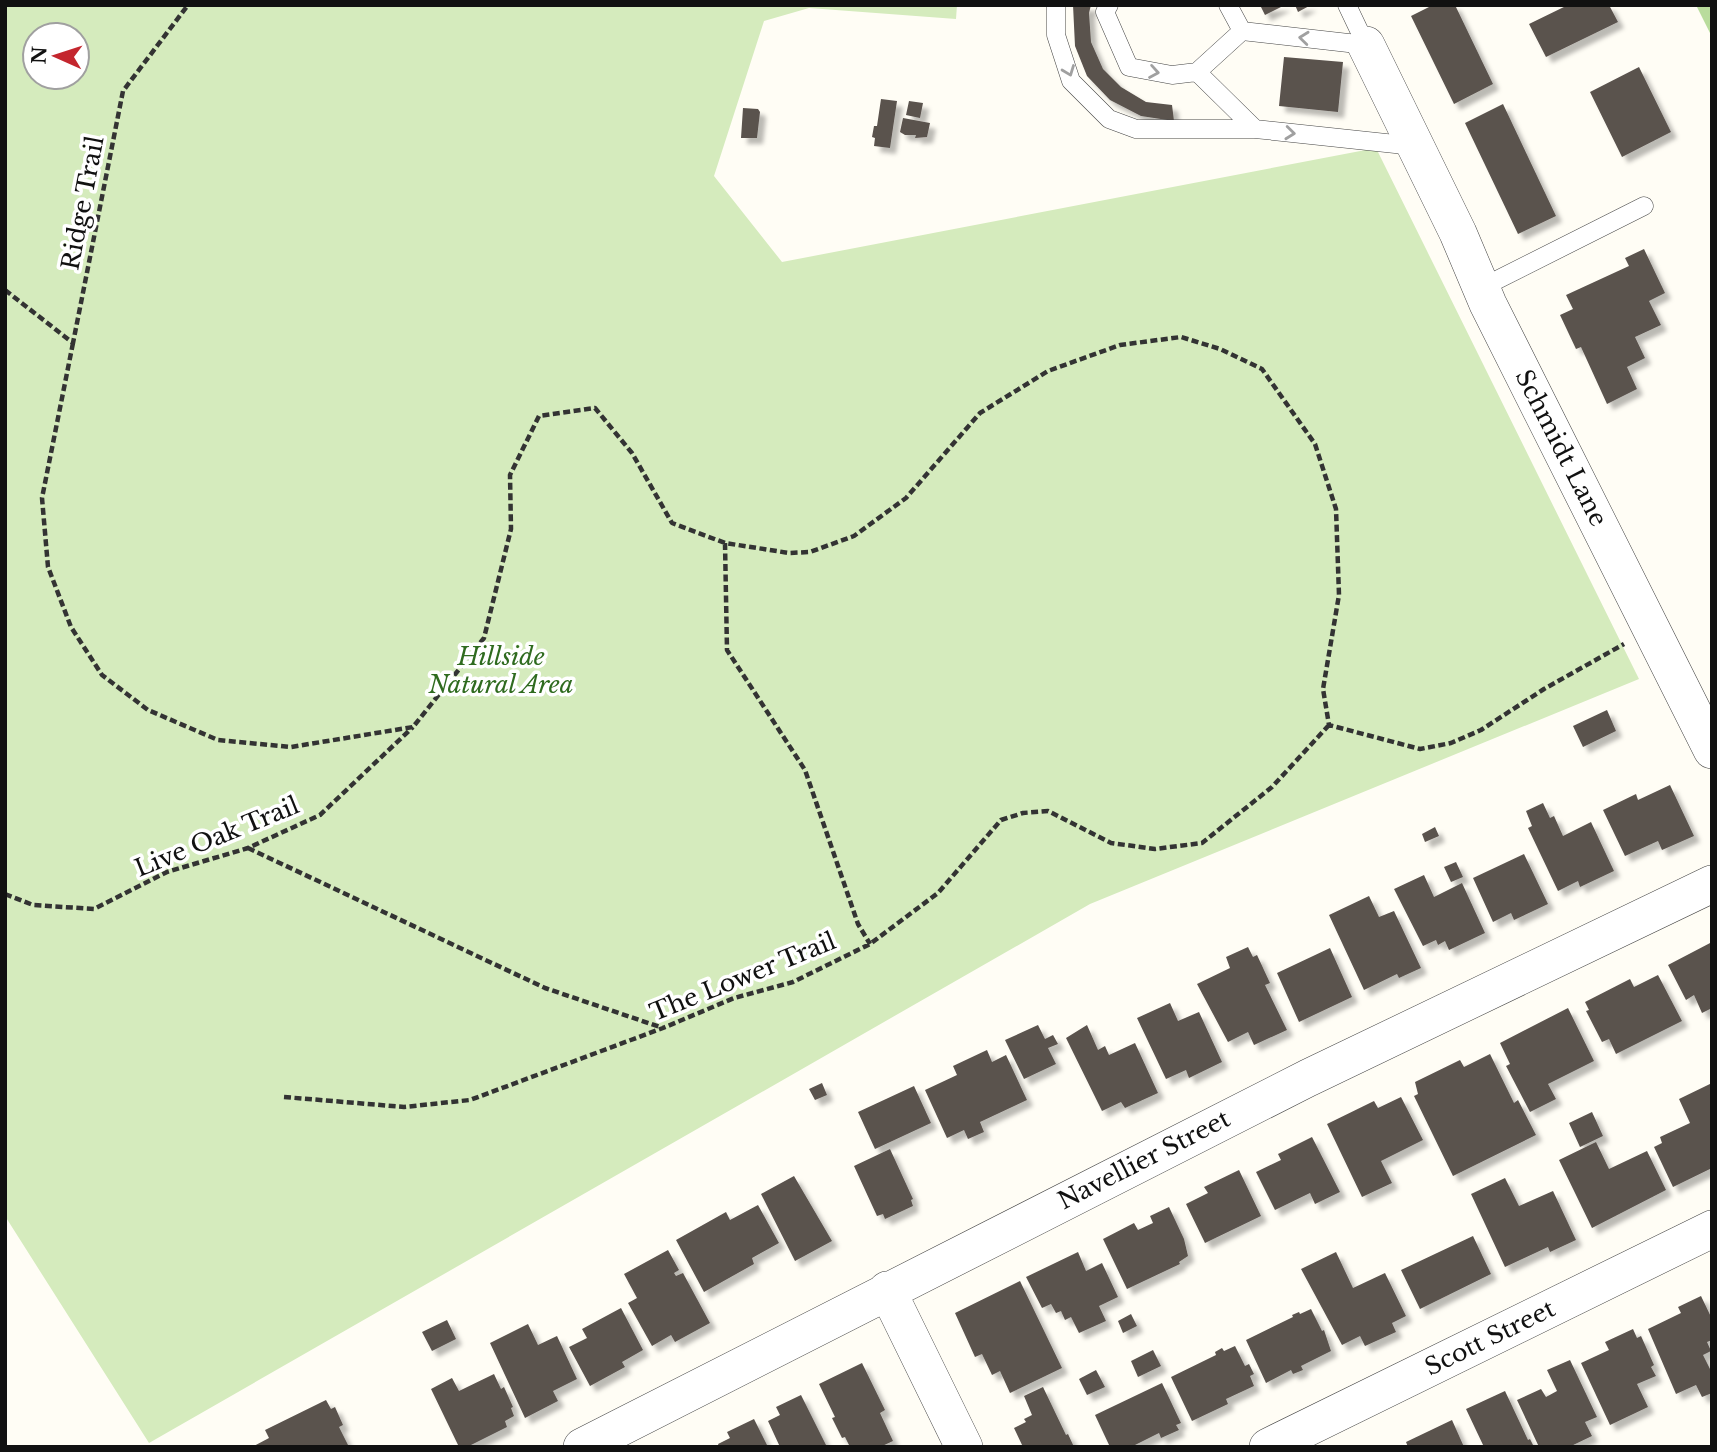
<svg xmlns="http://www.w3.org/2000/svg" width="1717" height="1452" viewBox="0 0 1717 1452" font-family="'Libre Baskerville',serif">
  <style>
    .green { fill: #d5ebbd; fill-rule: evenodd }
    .forest { fill: #b9dc9c }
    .building { fill: #5a524d; filter: url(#shadow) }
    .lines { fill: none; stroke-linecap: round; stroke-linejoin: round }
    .lane-casing { stroke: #444; stroke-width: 19 }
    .street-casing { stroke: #444; stroke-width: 38 }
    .path { stroke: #333; stroke-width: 4.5; stroke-dasharray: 7 3.5; stroke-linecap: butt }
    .lane { stroke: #fff; stroke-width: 18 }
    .street { stroke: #fff; stroke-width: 37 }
    .oneway { stroke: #a0a0a0 }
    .labels { text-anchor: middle; stroke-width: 7; stroke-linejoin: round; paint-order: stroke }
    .street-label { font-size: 24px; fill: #111; stroke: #fff }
    .park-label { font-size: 24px; font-style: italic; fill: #2f6b1f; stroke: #fff }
  </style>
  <defs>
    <filter id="shadow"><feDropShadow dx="6" dy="6" stdDeviation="2" flood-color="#0004"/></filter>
  </defs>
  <rect width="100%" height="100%" fill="#fffdf5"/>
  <path class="green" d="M5,5H957L956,19L809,8L764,21L714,176L782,262L1376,148L1639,679L1090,904L149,1443L5,1216ZM35,35H77V77H35Z"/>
  <path class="forest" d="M1696,5H1712V37Z"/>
  <path class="building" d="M1073,5H1091L1089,13L1091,42L1103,69L1121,87L1146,102L1172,105L1174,121L1141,116L1110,100L1087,76L1075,46Z
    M1260,5H1285L1265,15Z
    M1295,5H1311L1298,12Z
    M1433,5H1455L1493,84L1454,104L1411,16Z
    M1568,5H1609L1618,22L1546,57L1529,24Z
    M1284,57L1343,62L1338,112L1279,106Z
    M1639,67L1671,132L1622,157L1590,92Z
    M881,99L897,101L890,148L874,146L875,138L872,137L874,126H877Z
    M909,101L923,103L920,118L906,115Z
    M1503,104L1556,216L1518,234L1465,123Z
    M743,108L758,109L760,112L757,138H741Z
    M903,118L930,123L927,137L915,138L916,135H905L900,132Z
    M1644,249L1665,293L1649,301L1661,325L1635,337L1645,358L1627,367L1637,389L1607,404L1581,347L1576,349L1560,315L1573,309L1566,295L1629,266L1625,258Z
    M1607,710L1616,731L1583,747L1573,726Z
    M1670,785L1694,836L1662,850L1658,841L1625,856L1603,810L1636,794L1638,800Z
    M1543,803L1550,818L1554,816L1563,836L1591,822L1614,871L1580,887L1578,881L1558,891L1528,828L1532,826L1526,811Z
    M1435,827L1439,836L1425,842L1422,834Z
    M1524,854L1548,904L1514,920L1511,913L1493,922L1473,878Z
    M1456,862L1463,877L1451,882L1444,867Z
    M1424,875L1434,897L1462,883L1485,933L1449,950L1445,941L1438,945L1436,940L1423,946L1394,889Z
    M1369,896L1379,917L1394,911L1421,968L1399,978L1397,974L1364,990L1329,915Z
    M1712,942V1008L1702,1013L1694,995L1686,1000L1668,965Z
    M1248,947L1253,957L1257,955L1270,983L1265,985L1287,1030L1254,1045L1248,1032L1228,1042L1197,984L1230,968L1226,957Z
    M1330,948L1352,997L1299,1022L1277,973Z
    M1658,975L1682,1021L1616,1054L1609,1039L1602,1042L1586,1011L1589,1010L1585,1002L1630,979L1634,987Z
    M1170,1003L1178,1021L1199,1012L1222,1062L1189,1078L1186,1070L1166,1079L1137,1018Z
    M1568,1008L1594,1061L1548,1084L1556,1099L1530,1112L1506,1066L1510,1064L1500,1043Z
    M1038,1025L1045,1039L1053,1035L1058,1044L1048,1048L1056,1064L1024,1079L1005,1040Z
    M1087,1025L1098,1050L1105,1046L1109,1055L1135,1043L1158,1093L1125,1108L1121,1102L1102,1111L1066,1038Z
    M987,1050L992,1062L1006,1055L1027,1100L980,1122L984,1132L968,1139L964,1130L947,1138L925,1090L957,1075L953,1066Z
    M1490,1054L1514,1103L1518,1100L1536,1135L1453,1176L1414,1096L1418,1094L1415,1082L1460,1060L1464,1067Z
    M822,1083L827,1095L815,1100L809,1089Z
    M1712,1083V1168L1673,1187L1654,1147L1662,1143L1660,1137L1690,1123L1679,1099Z
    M914,1086L931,1123L875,1149L858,1112Z
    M1401,1097L1423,1140L1381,1161L1392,1183L1362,1197L1327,1124L1374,1101L1378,1108Z
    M1592,1112L1603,1136L1580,1147L1569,1123Z
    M1312,1137L1340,1192L1315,1204L1310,1193L1275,1210L1256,1172L1281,1160L1278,1154Z
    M1596,1142L1609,1169L1647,1151L1666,1190L1592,1228L1559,1160Z
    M890,1149L913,1199L911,1200L913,1206L885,1219L883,1214L877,1216L854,1166Z
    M1239,1170L1261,1216L1205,1243L1186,1204L1208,1193L1204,1187Z
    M794,1176L832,1241L795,1261L761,1194Z
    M1505,1178L1519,1206L1553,1191L1576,1240L1550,1252L1548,1247L1505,1267L1471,1194Z
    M758,1205L779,1243L752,1258L754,1264L704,1292L676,1240L726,1212L730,1220Z
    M1169,1207L1184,1239L1188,1256L1179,1262L1180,1264L1127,1289L1103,1239L1134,1223L1138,1230L1153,1223L1150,1216Z
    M1473,1236L1491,1274L1420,1309L1401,1270Z
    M668,1250L679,1270L674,1273L676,1276L683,1273L710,1323L675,1342L671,1335L652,1346L628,1303L637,1298L624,1274Z
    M1078,1252L1086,1271L1102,1263L1118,1297L1099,1306L1106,1321L1079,1333L1071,1317L1065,1320L1061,1311L1056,1313L1051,1304L1042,1308L1026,1277Z
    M1336,1252L1353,1288L1385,1273L1406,1316L1392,1323L1396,1332L1365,1346L1360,1336L1342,1345L1301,1269Z
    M1020,1281L1062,1368L1010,1393L1000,1371L992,1375L982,1354L975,1357L955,1313Z
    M1701,1296L1712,1319V1340L1707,1342L1711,1351L1703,1355L1712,1373V1393L1702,1397L1696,1385L1676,1394L1648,1329L1681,1313L1678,1307Z
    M621,1308L643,1350L622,1362L625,1367L590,1386L569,1347L587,1338L582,1329Z
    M1311,1309L1322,1331L1324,1330L1331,1351L1301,1366L1303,1370L1293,1374L1291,1370L1266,1383L1246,1340L1293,1317L1292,1315L1299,1312L1300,1314Z
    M1131,1314L1137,1326L1123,1333L1118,1321Z
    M447,1320L456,1339L432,1351L422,1332Z
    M528,1324L538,1345L557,1336L577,1379L553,1391L558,1401L525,1418L490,1343Z
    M1633,1329L1637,1338L1641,1336L1654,1365L1651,1367L1656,1376L1637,1384L1648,1407L1610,1425L1581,1363L1609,1350L1605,1342Z
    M1235,1346L1245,1366L1249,1364L1254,1374L1250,1376L1254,1386L1226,1399L1228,1404L1192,1421L1171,1377L1216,1355L1215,1352L1222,1348L1224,1351Z
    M1153,1350L1161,1366L1138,1377L1131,1361Z
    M1570,1360L1597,1417L1585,1422L1592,1436L1569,1447H1539L1517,1400L1541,1389L1546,1397L1557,1391L1547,1370Z
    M862,1363L885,1410L880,1413L893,1441L880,1447H850L845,1437L842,1438L832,1418L835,1417L819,1384Z
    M1096,1370L1105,1387L1087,1395L1079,1379Z
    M494,1374L501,1389L504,1387L513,1407L511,1408L514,1416L505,1421L507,1427L467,1447H459L431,1389L452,1378L459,1391Z
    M1162,1383L1181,1423L1176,1425L1179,1430L1161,1438L1159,1433L1131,1447H1110L1095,1415Z
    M1043,1387L1066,1435L1068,1434L1074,1447H1023L1014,1428L1026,1422L1024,1419L1032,1415L1024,1396Z
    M1505,1391L1528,1440L1530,1439L1534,1447H1484L1466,1409Z
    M801,1395L827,1447H780L768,1421L780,1415L776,1407Z
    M326,1400L331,1409L335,1407L343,1425L339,1427L349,1447H252L269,1438L265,1430Z
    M754,1419L768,1447H719L718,1444L730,1438L727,1432Z
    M1452,1420L1464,1447H1408L1406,1442Z"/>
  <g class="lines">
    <defs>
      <path id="lane" d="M1056,5V35L1071,81L1109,119L1136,129H1255
        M1109,5L1105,12L1129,67L1172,75L1197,72
        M1228,5L1242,31
        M1347,5L1366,45
        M1242,31L1366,45
        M1197,72L1255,129L1414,146
        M1197,72L1242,31
        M1481,288L1644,206"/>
      <path id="street" d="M1366,45L1458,233L1488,304L1712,750
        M887,1290L964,1447
        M582,1447L1308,1078L1712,884
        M1268,1447L1712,1229"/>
    </defs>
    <use href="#lane" class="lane-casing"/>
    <use href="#street" class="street-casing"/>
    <path class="path" d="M5,290L73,343L123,91L188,5
      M73,343L42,498L48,567L71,627L102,675L148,710L218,740L291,747L413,727L484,638L511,529L510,475L539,416L595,408L632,453L672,523L725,543L789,553L810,552L854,536L906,498L980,413L1048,371L1120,345L1181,337L1220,349L1262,369L1315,444L1336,509L1339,595L1323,689L1329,725L1420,749L1451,743L1481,730L1544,689L1624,644
      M725,543L727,650L805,770L858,924L870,944
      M248,848L545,988L663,1028
      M5,894L33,905L94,909L167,872L248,848L320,815L413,727
      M284,1097L404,1107L470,1100L663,1028L734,998L793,982L870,944L938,893L1001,820L1023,813L1048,811L1111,843L1155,849L1202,843L1272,787L1329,725"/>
    <use href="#lane" class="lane"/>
    <use href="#street" class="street"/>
  </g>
  <defs><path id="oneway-chevron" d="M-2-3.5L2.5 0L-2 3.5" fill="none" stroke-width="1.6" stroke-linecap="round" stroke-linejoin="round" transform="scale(1.75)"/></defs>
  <g class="oneway">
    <use href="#oneway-chevron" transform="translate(1304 38) rotate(-174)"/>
    <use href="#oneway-chevron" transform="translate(1069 71) rotate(69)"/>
    <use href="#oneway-chevron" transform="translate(1154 72) rotate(10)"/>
    <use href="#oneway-chevron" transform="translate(1290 133) rotate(6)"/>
  </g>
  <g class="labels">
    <g class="street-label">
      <text transform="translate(83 203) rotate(-79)" y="8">Ridge Trail</text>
      <text transform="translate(1561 448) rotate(63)" y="8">Schmidt Lane</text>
      <text transform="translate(217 837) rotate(-22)" y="8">Live Oak Trail</text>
      <text transform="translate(743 977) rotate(-22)" y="8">The Lower Trail</text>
      <text transform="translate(1144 1160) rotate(-27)" y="8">Navellier Street</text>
      <text transform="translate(1490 1338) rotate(-26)" y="8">Scott Street</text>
    </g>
    <g class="park-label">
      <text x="501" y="665">Hillside<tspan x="501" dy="28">Natural Area</tspan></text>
    </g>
  </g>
  <rect width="1717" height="1452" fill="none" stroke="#111111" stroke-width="14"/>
  <g transform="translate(56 56) rotate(273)"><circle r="33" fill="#ffffff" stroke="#a0a0a0" stroke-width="2"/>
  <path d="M0-5L12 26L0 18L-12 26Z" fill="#c4262e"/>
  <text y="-10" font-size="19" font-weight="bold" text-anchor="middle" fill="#111111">N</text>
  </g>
</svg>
